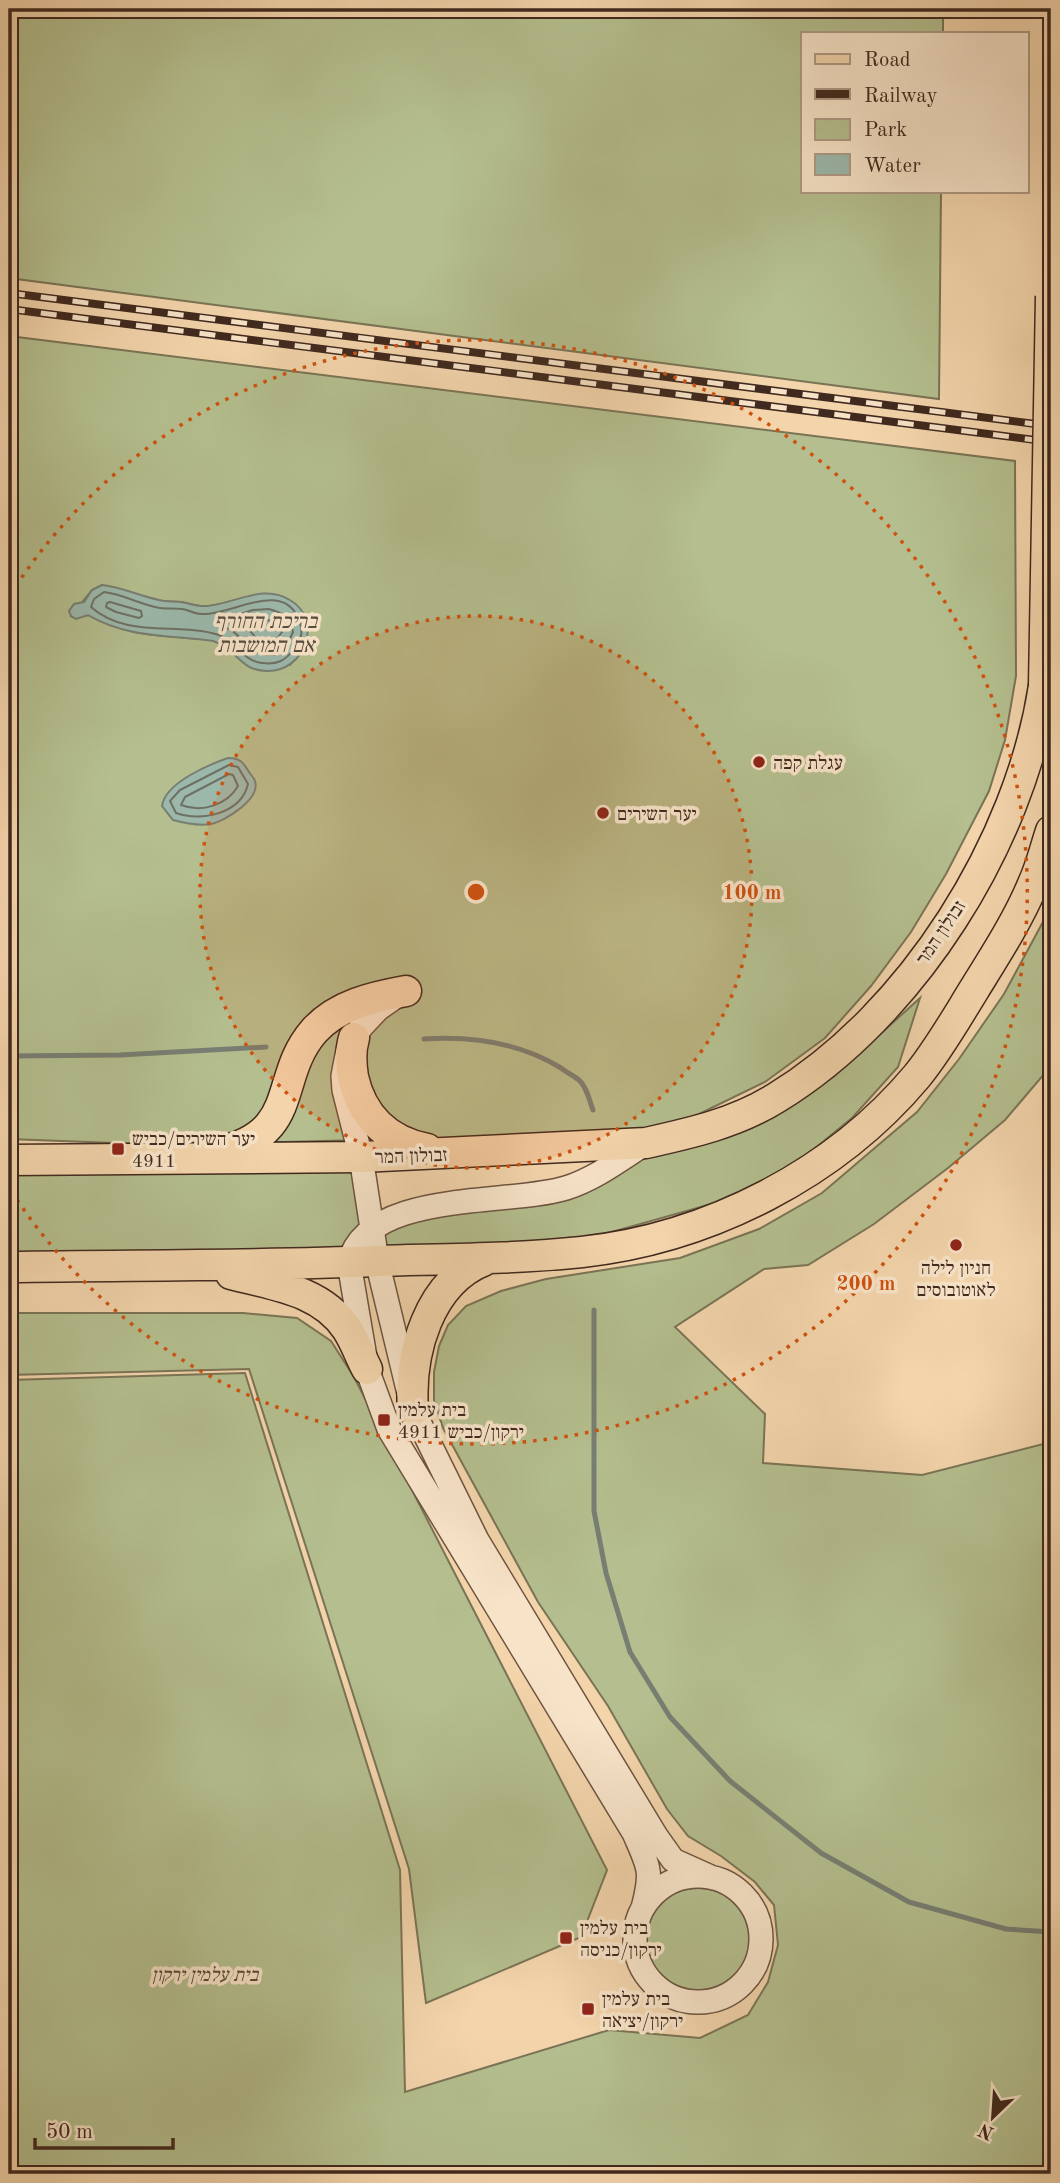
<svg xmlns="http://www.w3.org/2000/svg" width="1060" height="2183" viewBox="0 0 1060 2183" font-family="'Old Standard TT','Frank Ruhl Libre',serif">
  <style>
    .green { fill: #b4be8e; stroke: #7a7456; stroke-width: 2; fill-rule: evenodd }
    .water { fill: #9bb8ab; stroke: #777f73; stroke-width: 2 }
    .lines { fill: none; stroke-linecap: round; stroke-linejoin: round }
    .shore { stroke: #6e7064; stroke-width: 2 }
    .stream { stroke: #777f73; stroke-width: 5 }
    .minor-casing { stroke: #6d5441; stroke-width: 26 }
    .major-casing { stroke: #40291e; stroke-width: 33 }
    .minor { stroke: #f7e3c8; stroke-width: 23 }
    .major { stroke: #f3d4ab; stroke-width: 30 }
    .rail-casing { stroke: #40291e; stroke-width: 8 }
    .rail { stroke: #f7e3c8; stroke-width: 5; stroke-dasharray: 16; stroke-linecap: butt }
    .major-bridge-casing { stroke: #40291e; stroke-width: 33; stroke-linecap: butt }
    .major-bridge { stroke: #f3d4ab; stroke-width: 30 }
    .ring { fill: none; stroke: #cf520f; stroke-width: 3.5; stroke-dasharray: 3.5 7 }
    .poi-dot { fill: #8f2418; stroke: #f7e3c8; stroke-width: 2.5 }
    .labels { text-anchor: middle; stroke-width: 7; stroke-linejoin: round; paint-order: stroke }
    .poi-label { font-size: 19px; fill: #40291e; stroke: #f7e3c8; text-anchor: start }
    .street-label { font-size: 19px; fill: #40291e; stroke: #f7e3c8 }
    .park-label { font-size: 19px; font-style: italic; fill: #574734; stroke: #f7e3c8 }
    .water-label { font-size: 21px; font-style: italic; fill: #574d41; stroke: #f7e3c8 }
    .centre { fill: #cf520f; stroke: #f7e3c8; stroke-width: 3.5 }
    .ring-label { font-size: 21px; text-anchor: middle; font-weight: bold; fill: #cf520f; stroke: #f7e3c8; stroke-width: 7; stroke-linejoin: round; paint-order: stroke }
  </style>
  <rect width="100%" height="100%" fill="#f3d4ab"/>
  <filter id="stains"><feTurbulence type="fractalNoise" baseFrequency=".00286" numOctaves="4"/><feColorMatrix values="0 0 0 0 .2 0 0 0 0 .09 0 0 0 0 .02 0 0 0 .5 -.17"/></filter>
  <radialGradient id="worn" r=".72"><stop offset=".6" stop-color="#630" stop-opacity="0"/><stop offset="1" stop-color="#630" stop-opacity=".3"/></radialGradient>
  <path class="green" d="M9,9H943V33H803V191H941L939,399L9,278Z
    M9,336L1015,461L1016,676L1005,740L989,791L946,874L911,932L871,986L825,1038L765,1082L697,1115L641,1130L602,1134L167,1145L9,1139ZM102,585L161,601L182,602L203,607L221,604L306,644L290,665L232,653L224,644L213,640C166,635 131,639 88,615L76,618L71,616L92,590Z
    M1051,907V1066L1005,1120L948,1168L874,1224L808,1265L764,1269L675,1327L765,1414L763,1463L922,1475L1051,1442V2174H9V1380L245,1373L400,1870L405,2092L609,2030L700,2038L748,2015L768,1982L778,1945L774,1905L764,1893L755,1882L721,1856L688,1836L667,1809L608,1706L538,1602L443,1428L434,1400V1372L439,1346L448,1325L466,1306L501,1291L546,1279L680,1258L759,1229L822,1193L917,1112L959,1059L1004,994Z
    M920,998L898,1067L852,1118L814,1149L771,1180L715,1203L594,1237L385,1255L378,1235L394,1226L632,1162L782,1109L833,1077Z
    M352,1170L361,1225L347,1240L344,1249L9,1256V1174Z
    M9,1313H243L297,1318L331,1341L354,1377L607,1870L581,1937L426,2003L409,1869L249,1369L9,1375Z
    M646 1940a52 52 0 1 1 104 0a52 52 0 1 1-104 0Z"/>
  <path class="water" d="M102,585C122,587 139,596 159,600C166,602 173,601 180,602C189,603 198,607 207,606C234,604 263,583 290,600C324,620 305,672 267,671C239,671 237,648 213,641C170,635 127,638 88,615L76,619L71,616L69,611L74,604L84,602L92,590Z
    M228,758C240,758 243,762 249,772C251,775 254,778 255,781C261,799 225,821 211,824C199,826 184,823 173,820L162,806C165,783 208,765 228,758Z"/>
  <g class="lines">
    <path class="shore" d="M104,592C123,594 141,605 160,608C167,609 175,608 182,609C189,610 195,614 202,614C231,616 283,578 299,620C304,632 301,640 294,649C285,661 277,665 262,663C242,661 237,641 219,635C177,622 127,639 91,607L94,599Z
      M110,602L141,611L142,616L139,618L116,612L106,607L107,603Z
      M269,609C283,613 290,617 293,632L288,643L275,655C251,656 251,647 235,633C231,629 225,628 220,625L222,620L253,610Z
      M268,620L280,625L282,632L273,644H261L245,625L255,621Z
      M229,765L238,767L248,784C241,814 201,822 176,813L170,801L180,790Z
      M229,774L233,775L238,786C227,805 202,813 181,805L185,797Z"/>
    <path class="stream" d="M424,1039C472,1036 519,1042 561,1068C566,1072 574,1076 579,1080C587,1087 589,1100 593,1110
      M9,1056L120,1055L266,1047
      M594,1310V1511L606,1573L630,1652L670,1717L730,1781L821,1853L909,1902L1006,1929L1051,1932"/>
    <defs>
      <path id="minor" d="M398,995L378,1009L361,1027L348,1050L343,1076L344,1090L361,1157L377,1261L413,1410L477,1540L656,1836L673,1860L713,1878
        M635 1939a63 63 0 1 1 126 0a63 63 0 1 1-126 0Z
        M643,1908C653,1870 649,1868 634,1833L389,1429L367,1369L349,1263C367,1189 509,1206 566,1188C595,1179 621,1159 646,1143"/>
      <path id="major" d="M354,1038C350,1051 351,1064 353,1077C362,1117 387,1141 427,1149
        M219,1152C302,1133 273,1078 314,1031C337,1005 373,997 406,991
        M9,1160L361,1157L646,1143C691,1133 736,1123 776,1098C912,1015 1020,843 1044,686
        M9,1267C131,1265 254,1266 377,1261C445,1259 514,1259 582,1252C709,1238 835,1174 917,1076C939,1049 957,1017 975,988C996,954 1018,920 1033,884C1041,867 1045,849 1051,831
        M231,1274C273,1285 321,1290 347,1329C355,1341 360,1356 367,1369
        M413,1410C409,1354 428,1282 485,1260"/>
    </defs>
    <use href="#minor" class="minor-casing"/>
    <use href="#major" class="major-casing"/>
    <use href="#minor" class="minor"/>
    <use href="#major" class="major"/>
    <defs>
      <path id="rail" d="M9,293L1051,426
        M9,309L1051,442"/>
    </defs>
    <use href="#rail" class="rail-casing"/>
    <use href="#rail" class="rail"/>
    <defs>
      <path id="major-bridge" d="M1044,686L1051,296"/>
    </defs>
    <use href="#major-bridge" class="major-bridge-casing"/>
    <use href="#major-bridge" class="major-bridge"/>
  </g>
  <circle cx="476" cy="892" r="276" fill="#cf520f" fill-opacity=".12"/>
  <g class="ring">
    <circle cx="476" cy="892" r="276"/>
    <path d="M10 595A552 552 0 1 1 10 1189"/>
  </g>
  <g class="poi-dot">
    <circle cx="759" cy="762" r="7"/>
    <circle cx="603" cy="813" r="7"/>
    <rect x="111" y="1142" width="14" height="14" rx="3.5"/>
    <circle cx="956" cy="1245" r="7"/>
    <rect x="377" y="1413" width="14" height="14" rx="3.5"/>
    <rect x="559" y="1931" width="14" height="14" rx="3.5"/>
    <rect x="581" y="2002" width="14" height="14" rx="3.5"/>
  </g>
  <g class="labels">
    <g class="poi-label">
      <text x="773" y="769">עגלת קפה</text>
      <text x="617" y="820">יער השירים</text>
      <text x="132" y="1145">יער השירים/כביש<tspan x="132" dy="22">4911</tspan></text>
      <text x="956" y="1274" text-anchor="middle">חניון לילה<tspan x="956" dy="22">לאוטובוסים</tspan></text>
      <text x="398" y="1416">בית עלמין<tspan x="398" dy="22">ירקון/כביש 4911</tspan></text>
      <text x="580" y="1934">בית עלמין<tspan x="580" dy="22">ירקון/כניסה</tspan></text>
      <text x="602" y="2005">בית עלמין<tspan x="602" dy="22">ירקון/יציאה</tspan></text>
    </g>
    <g class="street-label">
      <text transform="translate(940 932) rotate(-56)" y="7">זבולון המר</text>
      <text transform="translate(411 1155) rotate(-2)" y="7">זבולון המר</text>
    </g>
    <g class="park-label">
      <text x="205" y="1981">בית עלמין ירקון</text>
    </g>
    <g class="water-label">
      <text x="266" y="628">בריכת החורף<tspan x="266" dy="24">אם המושבות</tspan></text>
    </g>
  </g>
  <circle cx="476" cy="892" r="10" class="centre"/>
  <g class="ring-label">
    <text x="752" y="899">100 m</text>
    <text x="866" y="1290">200 m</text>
  </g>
  <rect width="1060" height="2183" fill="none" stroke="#f3d4ab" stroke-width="35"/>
  <rect x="10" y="10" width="1039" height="2162" fill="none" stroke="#40291e" stroke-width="3.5"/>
  <rect x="18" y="18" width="1025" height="2148" fill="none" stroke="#40291e" stroke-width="2"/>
  <rect x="801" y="32" width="228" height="161" fill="#f7e3c8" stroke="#ae9984" stroke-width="2"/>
  <rect x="815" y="54" width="35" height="10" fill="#f3d4ab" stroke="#ae9984" stroke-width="2"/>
  <text x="864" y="66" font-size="21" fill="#40291e">Road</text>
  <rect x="815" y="89" width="35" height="10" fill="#40291e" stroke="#ae9984" stroke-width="2"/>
  <text x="864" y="102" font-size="21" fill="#40291e">Railway</text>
  <rect x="815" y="119" width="35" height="21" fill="#b4be8e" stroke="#ae9984" stroke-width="2"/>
  <text x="864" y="136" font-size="21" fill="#40291e">Park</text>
  <rect x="815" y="154" width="35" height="21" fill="#9bb8ab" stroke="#ae9984" stroke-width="2"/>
  <text x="864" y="172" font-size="21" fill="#40291e">Water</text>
  <g transform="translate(993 2117) rotate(205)" stroke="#f7e3c8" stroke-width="5" paint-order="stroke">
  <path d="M0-5L12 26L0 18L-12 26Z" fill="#40291e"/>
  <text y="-10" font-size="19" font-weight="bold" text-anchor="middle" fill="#40291e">N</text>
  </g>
  <path d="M35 2138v10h138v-10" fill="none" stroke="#40291e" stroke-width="3.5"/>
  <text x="46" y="2138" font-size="21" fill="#40291e" stroke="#f7e3c8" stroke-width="5" paint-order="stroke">50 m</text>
  <rect width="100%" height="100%" filter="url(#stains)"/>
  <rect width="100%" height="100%" fill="url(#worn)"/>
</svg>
